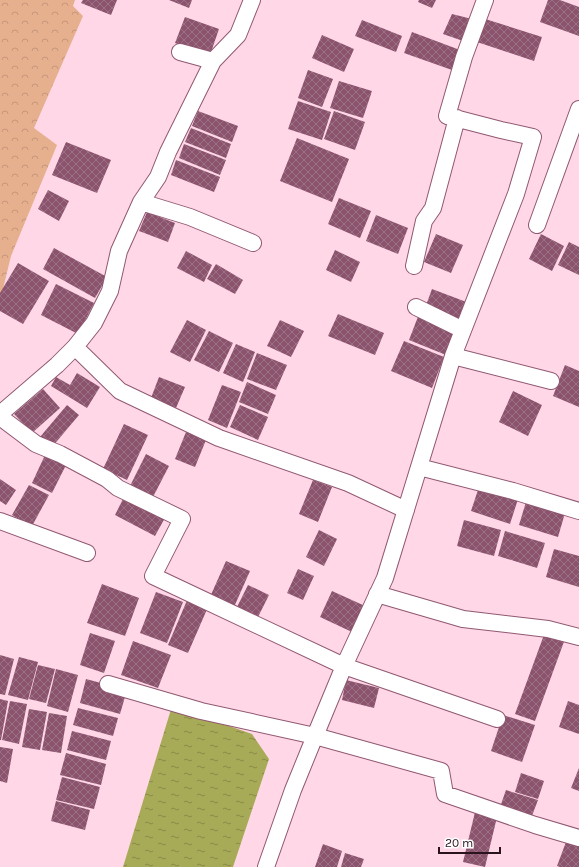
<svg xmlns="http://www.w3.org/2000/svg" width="579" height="867" viewBox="0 0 579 867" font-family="Karla,sans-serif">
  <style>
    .park { fill: url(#park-crowns) }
    .water { fill: url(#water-ripples) }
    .building { fill: url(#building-cross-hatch) }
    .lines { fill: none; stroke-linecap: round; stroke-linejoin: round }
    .street-casing { stroke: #905871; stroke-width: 18 }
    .street { stroke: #fff; stroke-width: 16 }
  </style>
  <defs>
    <pattern id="park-crowns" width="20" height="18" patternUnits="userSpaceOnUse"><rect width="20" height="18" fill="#e6af8e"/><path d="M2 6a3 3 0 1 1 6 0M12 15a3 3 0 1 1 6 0" fill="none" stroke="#c5967a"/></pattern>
    <pattern id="water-ripples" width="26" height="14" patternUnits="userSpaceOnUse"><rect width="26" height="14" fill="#a7ab57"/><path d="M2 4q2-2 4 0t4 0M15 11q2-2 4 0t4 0" fill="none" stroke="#888a47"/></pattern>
    <pattern id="building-cross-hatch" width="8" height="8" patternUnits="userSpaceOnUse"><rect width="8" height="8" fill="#8b536d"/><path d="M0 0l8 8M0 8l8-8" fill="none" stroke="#9b7184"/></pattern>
  </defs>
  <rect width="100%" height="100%" fill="#ffd7e7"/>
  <path class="park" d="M0,0H75L73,6L83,16L34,128L57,145L11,256L0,301Z"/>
  <path class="water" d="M172,706L252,734L269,759L233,867H123Z"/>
  <path class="building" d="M83,0H117L111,15L81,3Z
    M169,0H192L189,8Z
    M419,0H436L432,8L418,2Z
    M548,0H560L579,7V36L540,22Z
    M452,14L476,20L466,42L443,34Z
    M185,17L219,29L210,55L175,43Z
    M482,18L542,37L534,61L474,41Z
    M362,20L402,36L396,52L355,36Z
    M412,32L460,50L452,70L404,53Z
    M322,35L354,49L344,72L312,58Z
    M308,70L333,79L322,107L298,98Z
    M339,81L372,91L363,118L330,108Z
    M298,101L331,112L322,140L288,129Z
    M198,111L238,126L232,142L192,126Z
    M334,111L365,122L355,150L324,139Z
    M191,128L231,144L226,158L185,142Z
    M297,138L349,159L332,202L280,181Z
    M66,142L111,160L97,193L52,175Z
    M184,144L226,160L220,175L179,158Z
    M176,160L220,177L214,192L171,175Z
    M48,190L69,201L59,221L38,209Z
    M339,198L371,211L360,238L328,224Z
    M147,212L175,223L168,242L139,231Z
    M376,215L408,228L398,254L366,241Z
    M436,234L463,245L451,273L424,262Z
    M541,234L564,246L552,271L529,259Z
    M569,242L579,247V275L558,265Z
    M54,248L107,277L95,298L43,269Z
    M335,250L360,262L351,282L326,270Z
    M186,251L212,265L204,282L177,268Z
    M18,263L49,281L23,324L0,311V293Z
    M216,264L243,280L235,294L207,279Z
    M56,284L94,303L78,334L41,315Z
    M432,289L469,303L461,322L425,308Z
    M338,314L384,333L375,355L328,336Z
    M419,314L456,330L446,355L409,340Z
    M187,320L206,330L190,362L170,352Z
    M280,320L304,331L291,357L267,346Z
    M209,331L233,343L219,372L194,360Z
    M404,341L444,357L432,388L391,371Z
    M236,344L255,352L243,382L223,373Z
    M257,353L287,365L276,390L247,379Z
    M565,365L579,371V407L553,396Z
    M77,373L100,387L87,408L51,386L56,377L70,385Z
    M159,377L185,387L176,408L151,398Z
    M247,382L276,395L268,414L239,402Z
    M222,385L241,392L227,428L208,420Z
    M43,389L60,408L32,433L14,414Z
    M513,391L542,405L528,436L499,422Z
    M67,405L79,415L52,447L40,437Z
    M240,405L268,417L258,440L230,427Z
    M124,424L148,435L127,480L103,469Z
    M186,432L206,440L195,467L175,459Z
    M146,454L169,466L153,497L130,486Z
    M45,455L66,465L52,493L32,483Z
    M0,479L16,490L6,505L0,501Z
    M313,480L332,487L318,522L299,514Z
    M480,484L519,496L510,524L471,511Z
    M29,485L49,495L32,526L12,515Z
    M125,495L166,516L155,536L115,515Z
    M526,502L565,513L558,537L519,525Z
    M464,520L501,530L494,556L457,546Z
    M319,530L337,539L324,566L306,557Z
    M505,531L545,543L537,568L498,556Z
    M554,549L579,556V587L546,577Z
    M226,561L250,571L234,607L210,597Z
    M298,569L314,576L303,600L287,593Z
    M102,584L139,598L125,636L87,623Z
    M248,585L269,595L257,619L236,609Z
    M332,591L365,606L352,632L320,617Z
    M156,592L183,602L167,643L140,633Z
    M188,598L208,607L188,653L168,645Z
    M545,632L565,639L535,721L515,714Z
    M90,633L115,641L104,673L80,665Z
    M133,641L171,655L158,688L121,675Z
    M0,655L14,659L5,695L0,694Z
    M19,657L38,662L28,700L8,695Z
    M38,665L55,669L46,703L29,699Z
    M56,669L78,675L68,712L47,706Z
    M86,679L127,690L120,714L80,703Z
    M346,680L379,688L374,708L342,700Z
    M0,699L8,701L1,740H0Z
    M10,701L27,704L19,744L2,740Z
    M568,701L579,705V734L559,727Z
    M78,708L118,718L113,736L73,725Z
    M29,709L47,712L40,750L22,747Z
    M49,713L67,716L61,753L42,750Z
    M503,715L535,725L522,762L491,751Z
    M72,731L111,741L106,760L67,750Z
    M0,747L13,749L7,783L0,781Z
    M66,753L106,764L101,785L60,775Z
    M579,768V791L571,788Z
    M521,773L544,781L538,799L515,792Z
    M62,777L100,787L94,809L56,800Z
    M506,790L538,800L530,821L499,810Z
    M56,801L90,810L85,830L51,821Z
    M476,808L498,813L485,867L463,862Z
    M566,842L579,847V867H560L557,866Z
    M323,844L342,851L337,867H315Z
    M345,853L364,859L361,867H341Z"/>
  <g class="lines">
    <defs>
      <path id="street" d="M180,52L213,61
        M141,202L190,217L253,243
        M537,225L579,109
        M414,266L424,221L433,208L457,118
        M416,307L463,330
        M75,347L120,391L219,438L348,483L406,510
        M453,356L551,381
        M0,414L57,365L75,347L94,323L110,291L119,251L141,202L158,177L168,152L213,61L238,35L252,0
        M0,417L36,444L60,454L107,479L118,488L182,519L153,576L344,666L497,719
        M419,467L513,491L579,511
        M0,521L87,553
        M377,594L463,619L548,629L579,637
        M108,684L201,711L315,736L441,771L445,794L535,825L579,838
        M266,867L293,790L315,736L344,666L385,578L453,356L516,194L533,137L501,130L447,116L464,57L485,0"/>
    </defs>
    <use href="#street" class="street-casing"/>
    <use href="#street" class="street"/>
  </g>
  <path d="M439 847v6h61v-6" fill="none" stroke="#29131d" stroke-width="2"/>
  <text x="445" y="847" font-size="12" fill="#29131d" stroke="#ffffff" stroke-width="3" paint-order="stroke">20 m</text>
</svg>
